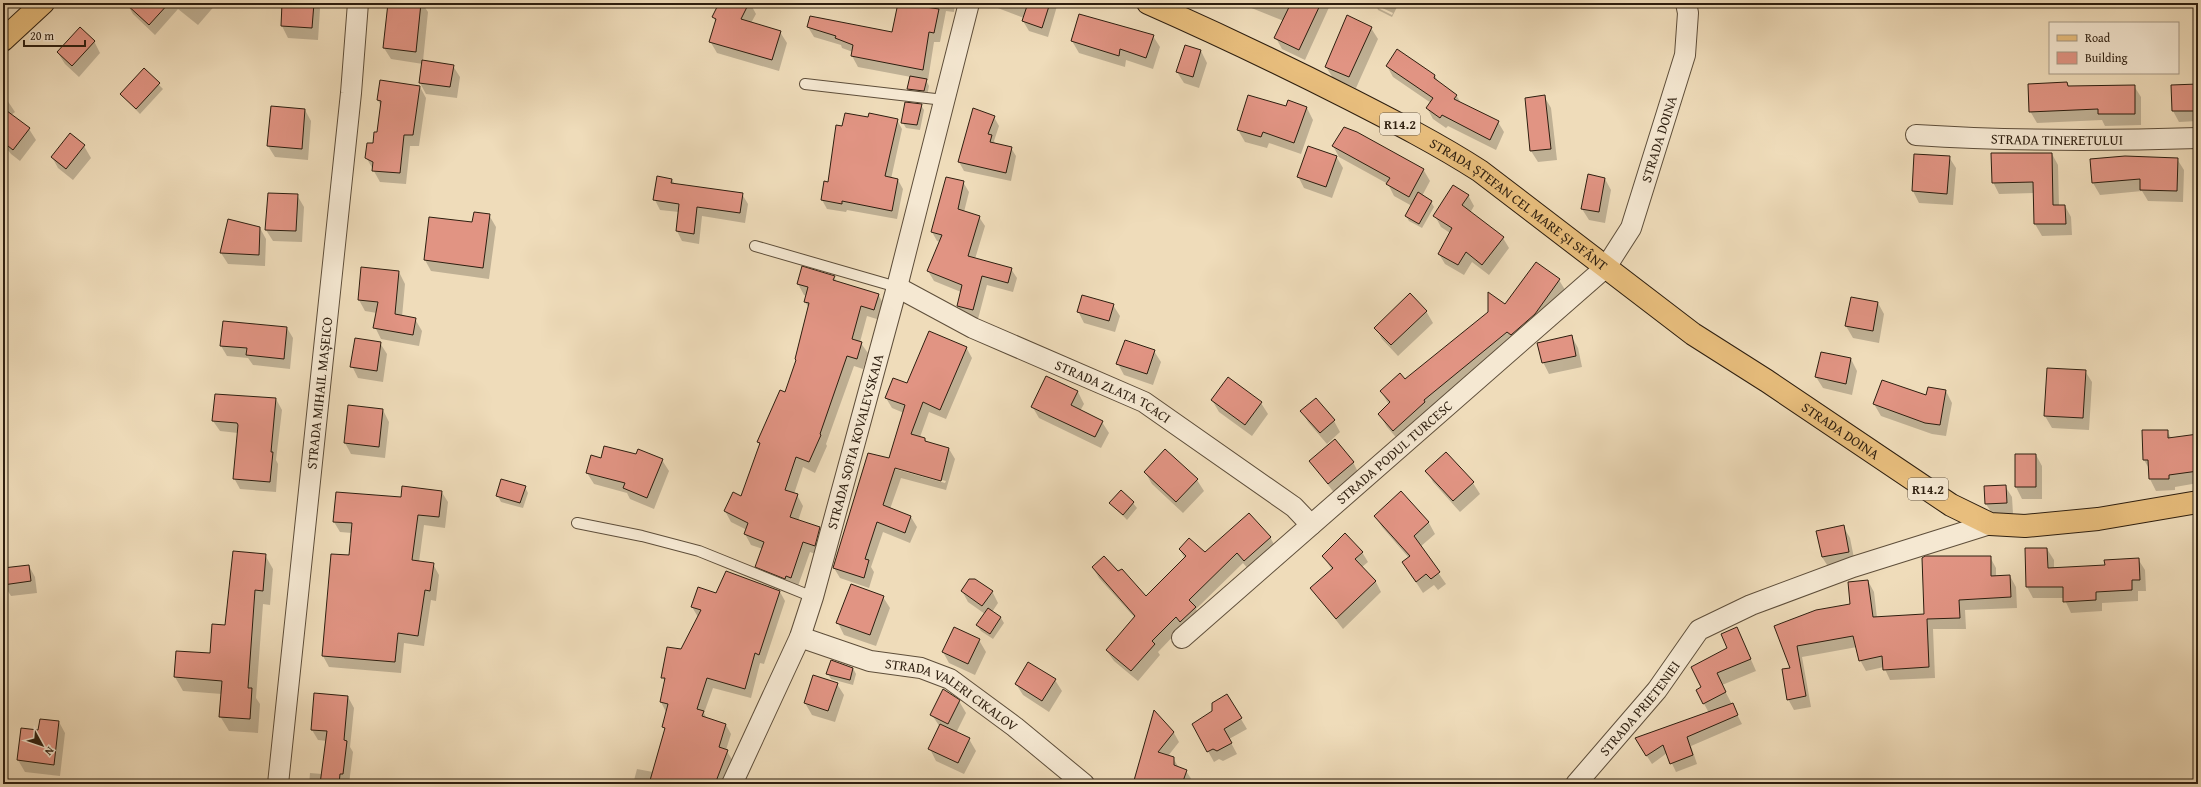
<svg xmlns="http://www.w3.org/2000/svg" width="2201" height="787" viewBox="0 0 2201 787" font-family="'Gentium Book Plus',serif">
  <style>
    .shadow { fill: #0003; fill-rule: evenodd }
    .building { fill: #e19483; stroke: #2d1e0f }
    .lines { fill: none; stroke-linecap: round; stroke-linejoin: round }
    .service-casing { stroke: #5e4e3a; stroke-width: 12 }
    .minor-casing { stroke: #5e4e3a; stroke-width: 22 }
    .primary-casing { stroke: #2d1e0f; stroke-width: 24 }
    .service { stroke: #f5e8d2; stroke-width: 10 }
    .minor { stroke: #f5e8d2; stroke-width: 20 }
    .primary { stroke: #e8be7d; stroke-width: 22 }
    .labels { text-anchor: middle; stroke-width: 3.5; stroke-linejoin: round; paint-order: stroke }
    .shield { fill: #f5e8d2; stroke: #695b4a; stroke-width: 1 }
    .shield-label { font-size: 13px; font-weight: bold; fill: #2d1e0f }
    .street-label { font-size: 14px; fill: #2d1e0f; stroke: #f5e8d2 }
  </style>
  <rect width="100%" height="100%" fill="#efdcba"/>
  <filter id="stains"><feTurbulence type="fractalNoise" baseFrequency=".005" numOctaves="4"/><feColorMatrix values="0 0 0 0 .2 0 0 0 0 .09 0 0 0 0 .02 0 0 0 .5 -.17"/></filter>
  <radialGradient id="worn" r=".72"><stop offset=".6" stop-color="#630" stop-opacity="0"/><stop offset="1" stop-color="#630" stop-opacity=".3"/></radialGradient>
  <path class="shadow" d="M217,3L198,25L178,9L155,35L133,14L127,4Z
    M283,3H317L320,9L318,40L288,38L282,26Z
    M389,3H422L428,12L423,61L453,66L460,77L457,98L426,94L420,83L423,64L391,59L384,48Z
    M721,3H750L756,14L751,23L780,32L787,43L779,71L717,53L710,41L716,22L713,17Z
    M899,3H955L954,12L946,11L940,42H934L928,80H926L929,86L927,96L911,94L908,89L911,77L858,67L852,56L853,52L842,48L841,45L814,37L808,27L893,33Z
    M988,3H1055L1057,6L1048,37L1029,31L1023,21L1024,18L990,5Z
    M1239,3H1331L1305,60L1282,49L1276,38L1284,21Z
    M1376,3H1399L1392,17L1378,10ZM1378,6L1393,13L1392,15L1378,8Z
    M1371,28L1378,39L1356,88L1333,78L1326,67Z
    M1153,36L1160,47L1153,69L1126,60L1125,67L1079,53L1072,41Z
    M94,41L100,53L79,77L65,64L58,53Z
    M1186,46L1201,51L1207,63L1199,88L1184,83L1177,72Z
    M2197,51H2198V78Z
    M1387,66L1435,76L1439,83L1456,95L1461,103L1498,122L1504,132L1496,150L1448,126L1446,128L1433,119L1427,108L1431,103L1393,77Z
    M144,70L163,89L140,114L121,94Z
    M2067,83L2069,87L2134,86L2141,97V125L2105,126L2102,120L2037,123L2030,111Z
    M2198,85V121L2179,122L2173,111L2172,86Z
    M420,87L426,98L419,146H410L406,184L380,182L366,157L377,133L381,107L378,100Z
    M3,94L15,112L11,115L29,129L36,140L20,161L11,154L3,144Z
    M1544,96L1551,108L1557,160L1538,162L1531,151L1526,98Z
    M1289,102L1307,108L1313,120L1301,154L1269,143L1267,148L1245,142L1238,130L1287,107Z
    M921,105L924,110L920,130L906,128L903,123Z
    M305,110L311,121L308,160L275,157L268,146Z
    M974,110L994,117L999,126L994,141L996,145L1011,148L1016,156L1011,181L964,171L959,162Z
    M869,119L897,120L902,129L891,179L898,180L903,189L897,219L847,210L846,212L827,209L822,200L829,183L843,127Z
    M70,134L84,146L91,158L73,180L58,168L52,157Z
    M1333,146L1423,169L1430,181L1422,196L1431,202L1434,207L1422,228L1409,221L1406,216L1412,206L1394,196L1388,184L1339,157Z
    M2052,154L2058,165L2059,206H2065L2071,217L2072,235L2042,236L2035,224L2034,193L1999,194L1993,182Z
    M1336,156L1343,168L1332,198L1304,188L1298,176Z
    M1949,157L1956,168L1953,205L1919,203L1913,191Z
    M2177,159L2184,170L2183,202L2148,201L2142,191L2100,195L2093,183L2091,160Z
    M672,179L675,185L742,194L748,204L745,223L702,216L699,244L682,241L677,231L679,212L660,210L655,200Z
    M1605,179L1611,190L1605,223L1589,220L1582,209Z
    M963,182L969,192L964,212L979,217L985,226L975,259L1011,269L1017,278L1013,292L987,285L978,319L964,315L958,306L961,292L934,281L928,271L940,242L937,241L932,232Z
    M297,195L304,207L302,242L273,241L266,230Z
    M1468,195L1474,206L1470,213L1503,238L1509,248L1489,275L1472,262L1464,275L1445,264L1439,254L1450,233L1441,227L1435,216Z
    M489,215L496,227L489,279L431,271L425,260L473,224Z
    M229,220L260,228L266,239L265,266L228,264L221,253Z
    M1537,263L1559,280L1567,293L1401,443L1387,427L1379,414L1389,405L1381,391L1405,380L1506,305Z
    M399,272L405,284L402,317L415,319L422,331L419,346L381,339L375,327L377,313L365,311L359,300Z
    M834,277L837,282L878,294L884,305L880,320L867,316L860,342L868,353L863,369L854,366L826,444L827,446L815,473L803,467L794,494L797,495L803,506L798,521L819,528L826,539L821,556L810,552L797,589L763,578L756,567L763,549L751,545L745,534L747,530L731,522L725,511L742,498L760,446L758,441L786,393L797,361L809,308L805,302L807,296L804,295L798,284Z
    M1851,298L1878,303L1884,314L1879,343L1853,338L1846,326Z
    M1113,305L1120,316L1115,332L1084,323L1078,311Z
    M1426,311L1433,323L1398,356L1382,339L1376,328Z
    M287,328L293,338L290,369L253,365L248,358L227,356L221,346Z
    M1572,337L1578,348L1582,367L1549,374L1543,362Z
    M380,343L387,354L383,382L358,378L352,366Z
    M966,347L972,358L946,419L929,412L920,437L925,439L927,443L949,449L955,459L946,490L901,478L890,509L911,517L917,527L910,543L883,532L871,567L874,572L869,588L840,578L834,568L890,459L904,413L892,408L886,398ZM895,467L946,481L945,483L895,469Z
    M1154,351L1161,362L1153,385L1124,375L1118,364Z
    M1851,359L1857,371L1852,395L1823,388L1816,377Z
    M2048,369L2085,371L2092,382L2089,430L2052,428L2045,416Z
    M1047,377L1078,392L1084,404L1080,411L1102,422L1109,433L1101,448L1039,418L1032,406Z
    M1946,391L1952,403L1946,436L1932,434L1881,416L1874,404L1927,396Z
    M276,399L282,410L276,460L278,464L276,492L240,489L234,478L238,433L220,431L213,421Z
    M1212,400L1261,403L1268,414L1252,436L1219,412Z
    M383,410L389,422L385,458L351,454L345,443Z
    M1302,411L1334,421L1340,432L1327,444L1308,422Z
    M2167,431L2171,438L2198,435V483L2175,487V490L2156,491L2150,479V470L2144,460Z
    M1446,453L1473,483L1480,494L1460,512L1433,482L1427,471Z
    M2016,455H2036L2042,466V499H2022L2016,487Z
    M602,459L662,460L669,471L654,509L630,499L627,493L594,484L587,473Z
    M1310,461L1353,462L1359,474L1335,494Z
    M1145,472L1197,480L1204,491L1183,513L1152,484Z
    M2005,486L2012,497L2013,514L1993,515L1986,504Z
    M525,487L528,493L523,508L501,502L498,496Z
    M441,491L448,502L445,528L424,525L419,562L433,564L439,575L436,601L431,600L424,646L404,643L401,673L329,667L323,656L350,557L352,533L340,532L334,522L402,498Z
    M1401,493L1429,523L1435,534L1420,547L1446,584L1438,590L1434,585L1423,593L1403,562L1409,558L1382,527L1375,516Z
    M1111,503H1133L1137,508L1127,520Z
    M1843,526L1850,538L1855,563L1829,568L1822,557L1817,532Z
    M1270,537L1276,548L1250,571L1243,563L1196,609L1201,618L1182,627L1158,652L1160,655L1138,681L1114,661L1107,651L1135,618L1099,578L1093,568L1118,573L1146,598L1185,559L1180,550L1205,554Z
    M2047,549L2054,560V569L2106,566L2138,559L2145,570L2146,591H2138V601L2102,603V611L2071,613L2064,598H2033L2027,587Z
    M1362,552L1368,562L1362,567L1376,582L1381,592L1343,629L1311,588L1332,570L1323,556Z
    M265,555L273,569L270,605L263,604L256,698L260,704L258,733L229,731L220,716L222,694L183,691L175,677L211,654Z
    M1990,557L1996,568V577L2010,576L2016,587L2017,608L1965,610L1966,629H1933L1935,678L1890,680L1884,667L1866,671L1860,660L1857,647L1802,657L1811,707L1794,710L1788,699L1791,668L1775,627L1851,605L1868,581L1874,592L1877,618L1925,615Z
    M29,566L35,577L37,593L11,596L4,585L3,569Z
    M962,591H992L998,603L992,612L1001,618L1004,623L993,639L981,631L977,625L985,614L968,602Z
    M780,592L785,601L764,664L760,663L751,698L713,688L704,713L707,719L726,725L731,734L726,750L733,761L725,781L721,780L720,784H633L637,769L653,772L665,730L663,727L666,712L661,702L665,682L663,678L681,650L698,617L692,607L717,594Z
    M883,597L890,608L876,646L844,635L838,623Z
    M1737,628L1756,671L1722,685L1742,724L1691,746L1697,764L1676,772L1667,753L1652,764L1641,747L1709,713L1697,691L1703,688L1728,649Z
    M979,640L986,652L975,675L949,663L943,652Z
    M853,668L856,674L853,685L831,679L828,674Z
    M1055,680L1062,691L1049,712L1023,695L1016,684Z
    M837,684L844,695L835,722L812,715L805,703Z
    M348,697L354,708L350,747L353,752L349,784H309L310,773L322,774L327,741L318,740L312,730Z
    M959,701L966,713L956,733L969,739L976,751L964,774L936,761L930,749L940,727L932,715Z
    M1155,712L1174,733L1179,742L1168,756L1173,758L1179,768L1186,771L1192,780L1190,784H1136Z
    M1213,712L1241,719L1247,729L1229,739L1237,754L1223,761L1219,759L1214,762L1193,724Z
    M59,722L65,733L60,776L25,772L18,760L39,732Z"/>
  <path class="building" d="M125,3H169L149,25Z
    M282,3H314L312,28L281,26Z
    M388,3H421L416,52L383,48Z
    M719,3H749L741,19L781,31L772,60L709,42L716,19L712,17Z
    M898,3L939,9L934,33L929,32L923,70L851,56L853,45L835,38L836,36L807,27L810,16L892,32Z
    M1028,3H1050L1042,28L1022,21Z
    M1291,3H1321L1299,50L1274,38Z
    M1079,14L1154,35L1146,58L1120,49L1119,56L1071,41Z
    M1347,15L1372,27L1349,77L1325,67Z
    M80,27L95,41L72,66L57,52Z
    M1185,45L1201,50L1193,77L1176,72Z
    M1397,49L1435,75L1434,78L1457,95L1454,99L1499,121L1490,140L1442,115L1440,118L1426,108L1433,98L1386,66Z
    M422,60L454,65L450,87L419,83Z
    M144,68L160,83L136,109L120,94Z
    M910,76L927,79L924,91L907,89Z
    M380,80L420,86L413,135H404L400,173L372,171L373,162L365,158L367,143H373L374,132H377L381,101L377,100Z
    M2067,82L2068,86L2135,85V114H2098V109L2029,112L2028,84Z
    M2198,84V111H2172L2171,85Z
    M1248,95L1286,106L1288,100L1307,107L1294,143L1263,132L1261,137L1237,130Z
    M1545,95L1551,149L1530,151L1525,98Z
    M905,102L922,104L917,125L901,123Z
    M271,106L305,109L302,149L267,146Z
    M3,108L30,128L13,150L3,142Z
    M973,108L995,116L988,134L992,135L990,142L1012,147L1006,173L958,162Z
    M845,113L868,117L869,113L898,119L885,176L898,179L892,211L842,201V204L821,200L824,181L828,182L836,125L842,126Z
    M1344,127L1357,132L1424,169L1409,197L1386,184L1390,178L1332,146Z
    M70,133L85,145L66,169L51,157Z
    M1308,146L1337,156L1326,187L1297,177Z
    M1991,153H2052L2053,205H2065L2066,224H2034L2033,182L1992,183Z
    M1914,154L1950,156L1947,194L1912,191Z
    M2125,156L2178,158L2177,191L2140,190V179L2092,183L2090,159Z
    M1588,174L1605,178L1599,212L1581,209Z
    M657,176L672,179L671,183L743,193L740,213L697,207L694,234L676,231L679,204L653,200Z
    M946,177L964,181L958,209L980,216L968,256L1012,268L1008,283L982,276L973,310L957,306L962,285L927,271L942,235L931,232Z
    M1453,185L1469,195L1462,205L1504,237L1482,265L1466,252L1458,265L1438,254L1452,228L1433,216Z
    M1418,192L1432,201L1419,224L1405,216Z
    M268,193L298,194L296,231L265,230Z
    M474,212L490,214L483,268L424,260L429,217L472,222Z
    M228,219L260,227L259,255L220,253Z
    M1536,262L1560,279L1535,314L1511,335L1507,332L1424,400L1425,402L1393,431L1378,414L1390,402L1380,391L1400,373L1405,379L1488,312V292L1505,304Z
    M802,266L835,276L833,280L879,294L874,310L861,306L852,339L862,342L857,359L847,356L820,434L821,435L809,462L796,457L785,490L798,494L790,517L820,527L815,546L803,542L791,578L786,576L785,579L755,567L764,542L744,534L748,523L724,511L733,492L741,496L760,443L757,442L780,390L785,392L796,360L795,359L809,303L804,302L808,287L797,284Z
    M361,267L399,271L395,314L416,318L413,335L373,328L378,302L358,300Z
    M1410,293L1427,311L1391,345L1374,328Z
    M1082,295L1114,304L1109,321L1077,312Z
    M1851,297L1878,302L1873,331L1845,326Z
    M223,321L287,327L284,359L246,355L247,348L220,346Z
    M929,331L967,347L940,410L923,402L911,434L925,438V441L949,448L941,481L895,468L883,505L911,516L905,533L877,522L865,559L869,560L864,578L833,568L868,453L889,458L905,405L885,398L893,378L907,383Z
    M1572,335L1576,356L1542,363L1537,343Z
    M355,338L381,342L377,371L350,367Z
    M1125,340L1155,350L1147,374L1116,364Z
    M1821,352L1851,358L1846,384L1815,377Z
    M2047,368L2086,370L2083,418L2044,416Z
    M1046,376L1078,391L1071,405L1103,421L1095,437L1031,407Z
    M1228,377L1262,402L1245,425L1211,400Z
    M1882,380L1926,395L1928,387L1946,390L1940,425L1925,423L1873,404Z
    M215,394L276,398L271,452H273L270,482L233,479L238,425L237,423L212,421Z
    M1316,398L1335,420L1320,433L1300,411Z
    M348,405L383,409L379,447L344,443Z
    M2142,430H2168V438L2198,434V471L2169,475V479H2149L2148,460H2143Z
    M1335,439L1354,462L1328,484L1309,461Z
    M604,446L636,454L638,449L663,459L647,498L623,488L625,483L586,473L591,455L601,458Z
    M1165,449L1198,479L1176,502L1144,472Z
    M1446,452L1474,482L1453,501L1425,471Z
    M2015,454H2036V487H2015Z
    M501,479L526,486L520,503L496,496Z
    M2006,485L2007,503L1985,504L1984,486Z
    M402,486L442,491L439,517L418,515L412,560L434,563L430,591L425,590L418,636L398,633L395,662L322,656L331,554L349,555L352,523L333,522L336,492L401,497Z
    M1121,490L1134,502L1123,515L1109,503Z
    M1401,491L1429,522L1414,536L1440,572L1431,579L1426,574L1416,582L1402,562L1410,556L1374,516Z
    M1249,513L1271,537L1244,561L1237,553L1189,600L1196,607L1180,622L1176,617L1152,641L1155,644L1131,671L1106,650L1135,616L1092,567L1104,556L1118,571L1122,569L1146,596L1186,556L1179,549L1189,538L1205,552Z
    M1844,525L1849,552L1822,557L1816,531Z
    M1345,533L1363,552L1355,559L1376,581L1336,619L1310,588L1333,568L1322,556Z
    M2025,548H2047L2048,568L2105,565L2104,560L2139,558L2140,580H2132V590L2096,592V600L2063,602V587H2026Z
    M233,551L266,554L263,591L255,590L248,688H252L250,719L219,717L222,681L174,677L176,651L210,653L212,624L225,625Z
    M1925,556H1991V576L2010,575L2011,597L1959,600L1960,618L1927,619L1929,667L1883,670L1882,656L1859,661L1853,636L1797,646L1806,696L1787,700L1782,669L1790,668L1774,626L1816,610L1850,604L1848,582L1868,580L1873,617L1924,614L1922,558Z
    M29,565L31,581L3,585V568Z
    M726,571L780,591L759,655L755,653L745,689L707,678L697,709L704,711L702,716L726,724L719,747L728,750L715,784H649L665,728L662,727L668,704L660,702L665,678H661L667,647L681,649L701,610L691,607L698,587L716,593Z
    M969,579H975L993,591L982,606L961,591Z
    M851,584L884,596L870,635L836,623Z
    M988,608L1001,617L990,634L976,625Z
    M954,627L980,639L968,664L942,652Z
    M1737,627L1751,659L1717,673L1726,692L1703,704L1696,690L1701,687L1691,667L1727,648L1721,634Z
    M831,660L853,668L850,680L826,674Z
    M1028,662L1056,679L1042,701L1015,684Z
    M813,675L838,683L828,711L804,703Z
    M943,689L960,700L948,724L930,715Z
    M314,693L348,696L344,740L347,741L343,774H340L339,784H320L327,731L311,730Z
    M1227,694L1242,718L1224,729L1232,743L1217,751L1213,749L1207,752L1192,724L1212,711V703Z
    M1733,703L1738,715L1687,737L1693,755L1670,764L1663,745L1646,756L1635,738Z
    M1154,710L1174,732L1158,752L1174,757V765L1187,770L1182,784H1133Z
    M40,719L59,721L54,765L17,760L21,728L38,730Z
    M940,724L970,738L958,763L928,749Z"/>
  <g class="lines">
    <defs>
      <path id="service" d="M805,84L944,100
        M755,246L897,287
        M577,523L642,536L699,551L813,597"/>
      <g id="minor">
        <path id="s1" d="M1916,135C2010,141 2104,141 2198,138"/>
        <path id="s2" d="M897,287L973,328L1144,402L1294,507L1311,525"/>
        <path id="s3" d="M800,637L870,661L921,668L950,679L1015,727L1084,784"/>
        <path id="s4" d="M1182,638L1606,267L1631,228L1685,55L1688,13L1686,3"/>
        <path id="s5" d="M278,784L351,93L358,3"/>
        <path id="s6" d="M732,784L800,637L813,597L897,287L969,3"/>
        <path id="s7" d="M1576,784L1657,690L1699,630L1751,605L1853,567L1990,524"/>
      </g>
      <g id="primary">
        <path id="s8" d="M1148,3C1216,33 1283,65 1350,99C1395,122 1438,144 1480,171L1693,334L1767,381L1951,505L1990,524L2025,526L2098,519L2198,502"/>
        <path d="M3,40L43,3"/>
      </g>
    </defs>
    <use href="#service" class="service-casing"/>
    <use href="#minor" class="minor-casing"/>
    <use href="#primary" class="primary-casing"/>
    <use href="#service" class="service"/>
    <use href="#minor" class="minor"/>
    <use href="#primary" class="primary"/>
  </g>
  <g class="labels">
    <g class="shield">
      <rect x="1380" y="113" width="40" height="22" rx="3"/>
      <rect x="1908" y="478" width="40" height="22" rx="3"/>
    </g>
    <g class="shield-label">
      <text x="1400" y="129">R14.2</text>
      <text x="1928" y="494">R14.2</text>
    </g>
    <g class="street-label">
      <text dy="5" stroke="none"><textPath href="#s4" startOffset="703">STRADA DOINA</textPath></text>
      <text dy="5" stroke="none"><textPath href="#s1" startOffset="141">STRADA TINERETULUI</textPath></text>
      <text dy="5" stroke="none"><textPath href="#s8" startOffset="423">STRADA ȘTEFAN CEL MARE ȘI SFÂNT</textPath></text>
      <text dy="5" stroke="none"><textPath href="#s2" startOffset="240">STRADA ZLATA TCACI</textPath></text>
      <text dy="5" stroke="none"><textPath href="#s5" startOffset="393">STRADA MIHAIL MAȘEICO</textPath></text>
      <text dy="5" stroke="none"><textPath href="#s8" startOffset="817">STRADA DOINA</textPath></text>
      <text dy="5" stroke="none"><textPath href="#s6" startOffset="365">STRADA SOFIA KOVALEVSKAIA</textPath></text>
      <text dy="5" stroke="none"><textPath href="#s4" startOffset="282">STRADA PODUL TURCESC</textPath></text>
      <text dy="5" stroke="none"><textPath href="#s3" startOffset="164">STRADA VALERI CIKALOV</textPath></text>
      <text dy="5" stroke="none"><textPath href="#s7" startOffset="99">STRADA PRIETENIEI</textPath></text>
    </g>
  </g>
  <rect width="2201" height="787" fill="none" stroke="#efdcba" stroke-width="16"/>
  <rect x="4" y="4" width="2193" height="779" fill="none" stroke="#2d1e0f" stroke-width="2"/>
  <rect x="8" y="8" width="2185" height="771" fill="none" stroke="#2d1e0f"/>
  <rect x="2049" y="22" width="130" height="52" fill="#f5e8d2" stroke="#a59784"/>
  <rect x="2057" y="35" width="20" height="6" fill="#e8be7d" stroke="#a59784"/>
  <text x="2085" y="42" font-size="12" fill="#2d1e0f">Road</text>
  <rect x="2057" y="52" width="20" height="12" fill="#e19483" stroke="#a59784"/>
  <text x="2085" y="62" font-size="12" fill="#2d1e0f">Building</text>
  <g transform="translate(42 745) rotate(130)" stroke="#f5e8d2" stroke-width="3" paint-order="stroke">
  <path d="M0-3L7 15L0 10L-7 15Z" fill="#2d1e0f"/>
  <text y="-6" font-size="11" font-weight="bold" text-anchor="middle" fill="#2d1e0f">N</text>
  </g>
  <path d="M24 40v6h61v-6" fill="none" stroke="#2d1e0f" stroke-width="2"/>
  <text x="30" y="40" font-size="12" fill="#2d1e0f" stroke="#f5e8d2" stroke-width="3" paint-order="stroke">20 m</text>
  <rect width="100%" height="100%" filter="url(#stains)"/>
  <rect width="100%" height="100%" fill="url(#worn)"/>
</svg>
